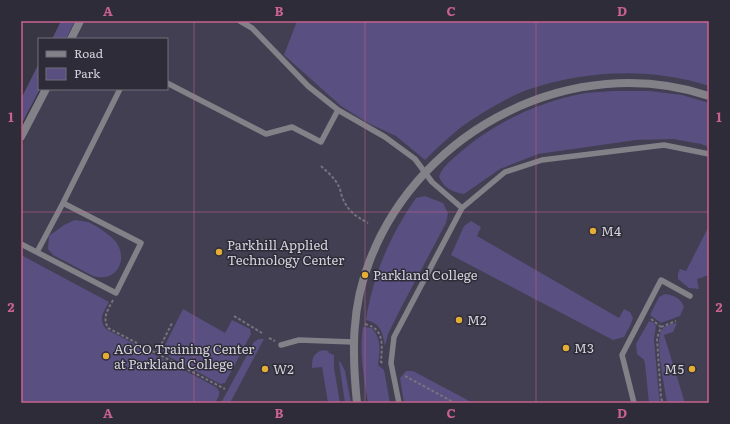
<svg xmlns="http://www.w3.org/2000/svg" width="730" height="424" viewBox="0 0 730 424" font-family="Literata,serif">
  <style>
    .built { fill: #423f52 }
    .green { fill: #594f80 }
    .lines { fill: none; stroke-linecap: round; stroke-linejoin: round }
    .path { stroke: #75737e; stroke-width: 2; stroke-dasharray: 3 2; stroke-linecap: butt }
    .service { stroke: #828188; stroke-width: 5.5 }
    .minor { stroke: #828188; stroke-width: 8 }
    .grid { fill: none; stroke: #c9628e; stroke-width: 1; stroke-opacity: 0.55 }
    .poi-dot { fill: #e4ad35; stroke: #2e2c38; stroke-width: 1.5 }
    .labels { text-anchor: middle; stroke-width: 3; stroke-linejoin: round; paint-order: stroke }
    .poi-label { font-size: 13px; fill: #d3d2da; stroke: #2e2c38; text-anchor: start }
    .neatline { fill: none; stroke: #c9628e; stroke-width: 1.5 }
    .grid-label { font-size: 13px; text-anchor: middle; font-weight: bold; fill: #c9628e }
  </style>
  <rect width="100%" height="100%" fill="#383643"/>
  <path class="built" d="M84,21H709V403H21V147L50,89H167V39H75Z"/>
  <path class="green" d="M61,21H75L66,39H52Z
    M297,21H709V86C651,67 585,70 527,90C513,95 494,106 481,114C460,126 442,143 425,160L396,136L368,123L341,106L284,55Z
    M39,63L40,89L21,125V99Z
    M613,91H649L682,95L709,103V147L701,144L673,139L636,140L538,154L500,169L464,194C452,192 443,188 439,176C443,167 449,162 456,156C489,126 533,104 576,95C588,92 601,92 613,91Z
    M425,196L443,203L448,213L446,223L402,306L388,334L385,346C382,331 381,324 366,320C373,275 390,235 416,198Z
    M75,220C79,221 84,221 88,222C96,225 110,235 116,242C129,260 116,283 93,276L53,255L48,249L49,236L64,225Z
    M471,221L481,227L477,236L619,318L624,309L630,312L633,318L630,326L624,337L613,340L451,255L464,226Z
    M709,226V275L697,279L699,289L689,288L678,279V274L680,269L686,271Z
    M21,255L109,302C103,313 98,319 106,329L216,387C222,393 219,396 215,403H21Z
    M665,294C673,295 681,298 684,307L680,316L661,323L650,315L659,297Z
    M183,309L225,333L232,320L250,329L251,334L225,383L220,384L164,354L163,349Z
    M649,321L654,323L656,326L654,339L658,386L660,403H649L645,364L644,360L637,354L636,344Z
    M677,323L673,332L664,335L685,403H667C665,389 655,342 661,331C664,325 671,324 677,323Z
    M363,327L372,328C382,340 380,351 378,365L384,370L390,403H368C364,377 359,353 363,327Z
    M259,339H264L230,403H221L254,342Z
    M323,350L328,351L329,353L334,355V368L340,403H328L322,367L312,368C312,358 313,353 323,350Z
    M340,361L345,371L351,403H345L339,362Z
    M406,371H413L473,403H404L400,378Z"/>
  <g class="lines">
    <path class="path" d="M321,166C327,172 334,177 338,185C340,188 341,193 342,197C348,211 355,216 368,223
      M113,300C108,310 102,317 108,328L225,389
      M234,316L262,333
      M651,319L661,327L657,338L661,398L663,403
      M365,324C385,329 382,345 381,362L383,363
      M661,327L676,321
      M269,338L275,341
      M157,353L172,323
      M405,376L455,403"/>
    <path class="service" d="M240,21L252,28L308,86L338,110L385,137L415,159L432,182L462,208
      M167,83L266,134L292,127L321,142L338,110
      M63,203L120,89
      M21,244L116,293L141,243L63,203L37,252
      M281,345L299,340L353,342
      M399,403L391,363L394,337L462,208L505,172L542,160L664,145L709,154
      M634,403L622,355L661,280L690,296"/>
    <path class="minor" d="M71,39L80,21
      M21,137L46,89
      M357,403C352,354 351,307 370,260C421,128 574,51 709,96"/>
  </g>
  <path class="grid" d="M194,21V403M365,21V403M536,21V403M21,212H709"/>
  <g class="poi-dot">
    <circle cx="593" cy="231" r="4"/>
    <circle cx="219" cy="252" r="4"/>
    <circle cx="365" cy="275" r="4"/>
    <circle cx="459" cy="320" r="4"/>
    <circle cx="566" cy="348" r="4"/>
    <circle cx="106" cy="356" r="4"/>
    <circle cx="265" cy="369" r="4"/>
    <circle cx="692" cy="369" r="4"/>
  </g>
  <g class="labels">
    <g class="poi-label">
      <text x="601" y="236">M4</text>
      <text x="227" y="250">Parkhill Applied<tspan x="227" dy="15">Technology Center</tspan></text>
      <text x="373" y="280">Parkland College</text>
      <text x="467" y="325">M2</text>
      <text x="574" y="353">M3</text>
      <text x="114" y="354">AGCO Training Center<tspan x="114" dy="15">at Parkland College</tspan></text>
      <text x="273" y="374">W2</text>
      <text x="684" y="374" text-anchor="end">M5</text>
    </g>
  </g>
  <rect width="730" height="424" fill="none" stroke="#2e2c38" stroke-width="44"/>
  <rect x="38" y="38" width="130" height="52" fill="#2e2c38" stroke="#706e79"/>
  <rect x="46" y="51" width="20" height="6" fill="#828188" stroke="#706e79"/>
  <text x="74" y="58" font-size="12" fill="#d3d2da">Road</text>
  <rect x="46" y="68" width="20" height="12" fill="#594f80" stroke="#706e79"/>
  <text x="74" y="78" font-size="12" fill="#d3d2da">Park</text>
  <rect x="22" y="22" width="686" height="380" class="neatline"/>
  <g class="grid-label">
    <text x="108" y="16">A</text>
    <text x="279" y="16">B</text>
    <text x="451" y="16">C</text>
    <text x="622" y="16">D</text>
    <text x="11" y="122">1</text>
    <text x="719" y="122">1</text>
    <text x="11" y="312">2</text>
    <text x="719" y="312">2</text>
    <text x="108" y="418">A</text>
    <text x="279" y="418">B</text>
    <text x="451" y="418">C</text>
    <text x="622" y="418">D</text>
  </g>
</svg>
